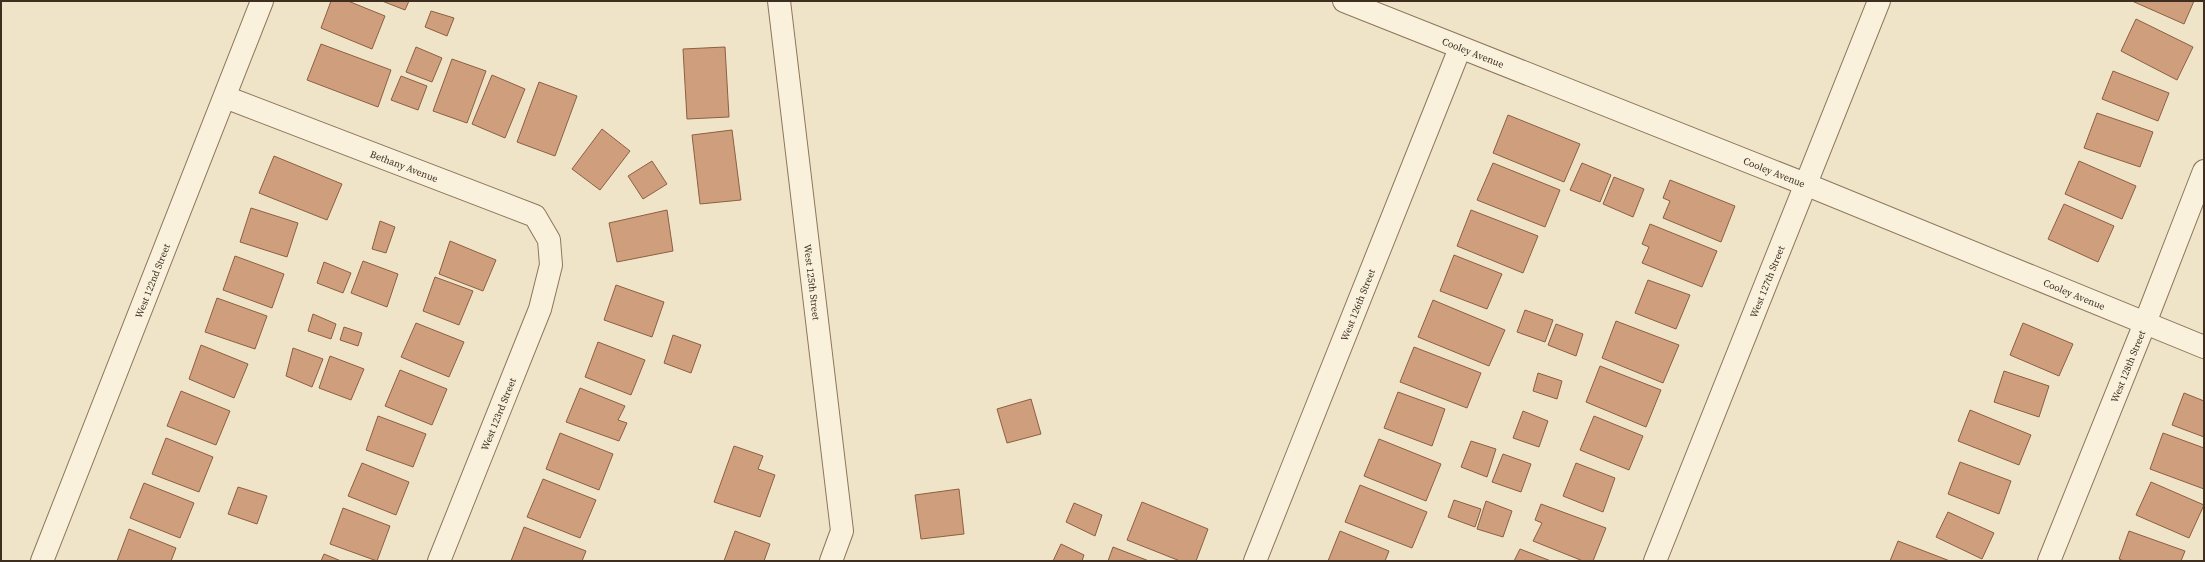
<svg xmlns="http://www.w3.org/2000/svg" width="2205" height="562" viewBox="0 0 2205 562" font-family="'Source Serif 4',serif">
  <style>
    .building { fill: #cf9f7d; stroke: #8d5f41 }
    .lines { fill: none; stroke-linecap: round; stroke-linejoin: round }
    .minor-casing { stroke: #8d765c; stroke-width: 24 }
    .minor { stroke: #faf1dc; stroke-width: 22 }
    .labels { text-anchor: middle; stroke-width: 3; stroke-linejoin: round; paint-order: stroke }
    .street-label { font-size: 10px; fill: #3d2e20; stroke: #f7eed8 }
  </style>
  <rect width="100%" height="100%" fill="#f0e4c8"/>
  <path class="building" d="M331,1H348L385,16L372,49L321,28Z
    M382,1H409L405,10Z
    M2132,1H2194L2184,24Z
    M431,11L454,18L447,36L425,27Z
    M2136,19L2193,47L2177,80L2121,51Z
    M321,44L391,70L378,107L307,80Z
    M416,47L442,58L432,82L406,72Z
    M725,47L729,117L687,119L683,49Z
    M452,59L486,71L467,123L433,111Z
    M2113,71L2169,93L2158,121L2102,99Z
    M492,75L525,89L505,138L472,124Z
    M401,76L427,86L418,110L391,100Z
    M539,82L577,96L555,156L517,142Z
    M2097,113L2153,132L2140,167L2084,148Z
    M1508,115L1580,144L1564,182L1493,153Z
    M602,129L630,151L600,190L572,169Z
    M732,130L741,200L700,204L692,135Z
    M274,156L342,184L327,220L259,193Z
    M652,161L667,184L643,199L628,176Z
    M2079,161L2136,186L2122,219L2065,194Z
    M1493,163L1560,190L1545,227L1477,200Z
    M1582,163L1611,175L1600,202L1570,190Z
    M1614,177L1644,189L1633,217L1603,204Z
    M1670,180L1735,206L1721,242L1663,218L1670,201L1663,198Z
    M2064,204L2114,226L2098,262L2048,239Z
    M251,208L298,223L287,257L240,242Z
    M667,210L673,251L617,262L609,223Z
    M1471,210L1538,236L1523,273L1457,246Z
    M380,221L395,227L386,253L372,249Z
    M1650,224L1717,251L1702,287L1642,263L1649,247L1642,244Z
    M450,241L496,260L483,291L439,274Z
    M1454,255L1502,274L1487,309L1440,291Z
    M235,256L284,274L272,308L223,290Z
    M363,261L398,274L387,307L351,293Z
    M324,262L351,273L343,293L317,283Z
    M435,277L473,291L459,325L423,311Z
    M1648,280L1690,295L1676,329L1635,313Z
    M616,285L664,302L652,337L604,320Z
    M217,298L267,316L255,349L205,332Z
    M1433,300L1505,330L1489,366L1418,337Z
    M1525,310L1553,320L1545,342L1517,332Z
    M313,314L336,324L331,339L308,331Z
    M1616,321L1679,345L1663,383L1602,358Z
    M416,323L464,342L449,377L401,357Z
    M2023,323L2073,344L2059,376L2010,355Z
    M1556,324L1583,334L1576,356L1548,345Z
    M344,327L362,333L358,346L340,340Z
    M673,335L701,345L691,373L664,363Z
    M598,342L645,360L631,395L585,377Z
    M201,345L248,364L234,398L189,379Z
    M1414,347L1481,373L1467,408L1400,382Z
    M293,348L323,359L312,387L286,376Z
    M330,356L364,369L351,400L319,388Z
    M1600,366L1661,390L1646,427L1586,402Z
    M400,370L447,389L432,425L385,406Z
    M2004,371L2049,386L2039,417L1994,402Z
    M1538,373L1562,381L1557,399L1533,391Z
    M580,388L625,406L618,420L627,423L619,441L566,422Z
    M181,391L230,411L216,445L167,426Z
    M1398,392L1445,409L1432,446L1384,428Z
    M2184,393L2204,401V437L2172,425Z
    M1031,399L1041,434L1007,443L997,409Z
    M1970,410L2031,435L2019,465L1958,441Z
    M1523,411L1548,421L1539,447L1513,438Z
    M378,416L426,434L413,467L366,450Z
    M1594,416L1643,436L1629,470L1580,450Z
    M560,433L613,454L599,490L546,469Z
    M2163,433L2204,448V489L2150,469Z
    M166,438L213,457L199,492L152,474Z
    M1379,439L1441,464L1426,501L1364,476Z
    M1471,441L1496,449L1487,477L1461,467Z
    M734,446L763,456L758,469L775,475L760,517L714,502Z
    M1503,454L1531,464L1521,492L1492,482Z
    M1960,462L2011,481L1999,514L1948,494Z
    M362,463L409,482L396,515L348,496Z
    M1576,463L1615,478L1603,512L1563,496Z
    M543,479L596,500L580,538L527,517Z
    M2151,482L2204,505L2189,538L2136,515Z
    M144,483L194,503L180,538L130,518Z
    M1360,485L1427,512L1412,548L1345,522Z
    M238,487L267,496L257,524L228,514Z
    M959,489L964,534L921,539L915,495Z
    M1454,500L1481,509L1475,527L1448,517Z
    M1486,501L1512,511L1503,537L1477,529Z
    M1142,502L1208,529L1196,561H1180L1127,540Z
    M1074,503L1102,515L1095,536L1066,522Z
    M1541,504L1606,528L1593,561H1583L1533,541L1542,523L1535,520Z
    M343,508L390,526L377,561L330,544Z
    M1948,512L1994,533L1982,559L1936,537Z
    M524,527L586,551L582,561H511Z
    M129,529L176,548L171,561H117Z
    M735,531L770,544L764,561H724Z
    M1340,531L1389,551L1385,561H1328Z
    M2129,531L2185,551L2181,561H2124L2119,559Z
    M1898,541L1950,561H1890Z
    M1061,544L1084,555L1082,561H1053Z
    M1113,547L1149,561H1108Z
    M1520,549L1551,561H1514Z
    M324,554L341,561H321Z"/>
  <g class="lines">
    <defs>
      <g id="minor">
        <path id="s1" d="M779,1L842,531L831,561"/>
        <path id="s2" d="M1344,1L1805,184L2204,347"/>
        <path id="s3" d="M225,97L535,216L549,240L551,265L540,309L439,561"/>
        <path id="s4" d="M42,561L262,1"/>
        <path id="s5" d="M1255,561L1460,48"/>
        <path id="s6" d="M1655,561L1879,1"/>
        <path id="s7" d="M2049,561L2145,323L2204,171"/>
      </g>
    </defs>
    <use href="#minor" class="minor-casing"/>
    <use href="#minor" class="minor"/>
  </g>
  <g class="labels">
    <g class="street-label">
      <text dy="4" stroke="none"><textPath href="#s2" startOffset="139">Cooley Avenue</textPath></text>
      <text dy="4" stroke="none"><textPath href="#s3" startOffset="192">Bethany Avenue</textPath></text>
      <text dy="4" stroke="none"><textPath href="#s2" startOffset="463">Cooley Avenue</textPath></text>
      <text dy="4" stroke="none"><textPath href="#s4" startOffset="301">West 122nd Street</textPath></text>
      <text dy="4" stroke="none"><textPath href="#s6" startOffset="301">West 127th Street</textPath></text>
      <text dy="4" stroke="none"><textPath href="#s1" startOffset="283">West 125th Street</textPath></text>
      <text dy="4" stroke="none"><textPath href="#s2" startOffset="787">Cooley Avenue</textPath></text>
      <text dy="4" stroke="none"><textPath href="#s5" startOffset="276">West 126th Street</textPath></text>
      <text dy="4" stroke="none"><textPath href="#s7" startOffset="210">West 128th Street</textPath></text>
      <text transform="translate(498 414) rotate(-68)" y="4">West 123rd Street</text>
    </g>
  </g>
  <rect width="2205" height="562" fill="none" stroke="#3d2e20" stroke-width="4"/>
</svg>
